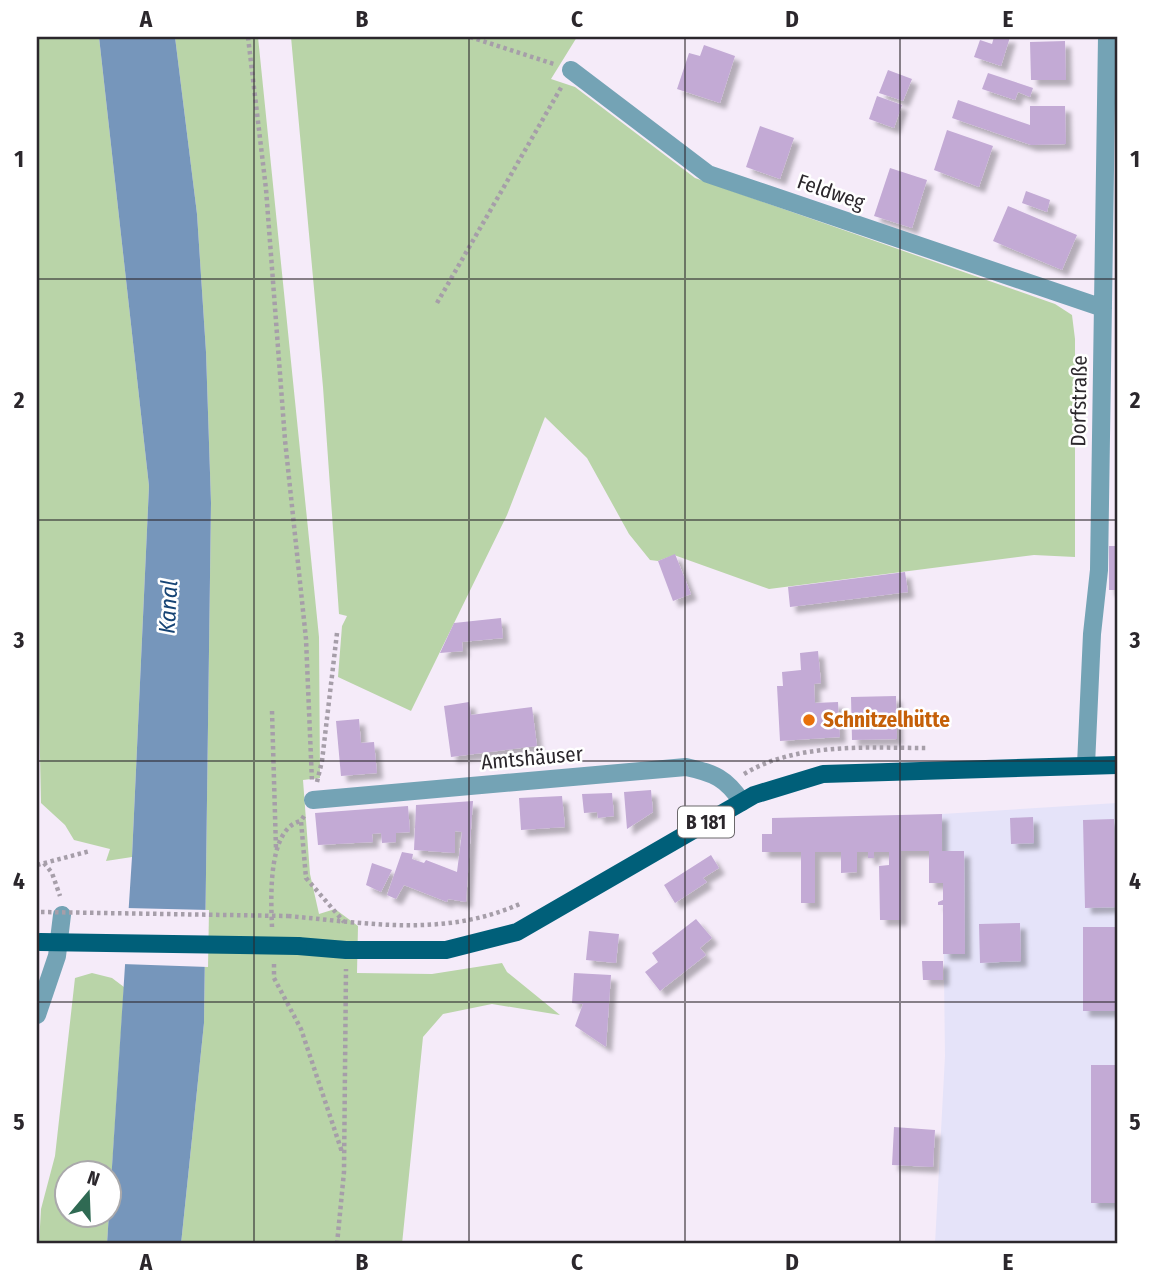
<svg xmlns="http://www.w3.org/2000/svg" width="1154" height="1281" viewBox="0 0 1154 1281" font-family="'Fira Sans Condensed',sans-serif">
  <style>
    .commercial { fill: #e5e3f9 }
    .green { fill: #b9d4a8; fill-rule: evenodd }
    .water { fill: #7696bb }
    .pier { fill: #f5ebf9 }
    .building { fill: #c3aad5; filter: url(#shadow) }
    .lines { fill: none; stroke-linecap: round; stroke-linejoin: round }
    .path { stroke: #a69ea9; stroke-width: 4.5; stroke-dasharray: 3.5 3.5; stroke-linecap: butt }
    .minor { stroke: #74a3b5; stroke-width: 18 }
    .major { stroke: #005f79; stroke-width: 18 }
    .path-bridge { stroke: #a69ea9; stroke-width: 4.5; stroke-dasharray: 3.5 3.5; stroke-linecap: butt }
    .major-bridge { stroke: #005f79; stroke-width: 18 }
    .grid { fill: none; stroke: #2b272c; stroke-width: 2; stroke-opacity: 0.55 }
    .food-dot { fill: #e8710a; stroke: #fff; stroke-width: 2.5 }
    .labels { text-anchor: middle; stroke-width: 5; stroke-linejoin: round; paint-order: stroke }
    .shield { fill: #fff; stroke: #6b686b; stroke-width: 2 }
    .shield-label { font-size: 19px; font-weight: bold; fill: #2b272c }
    .street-label { font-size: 21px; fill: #2b272c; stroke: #fff }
    .food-label { font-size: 21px; font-weight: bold; fill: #c56008; stroke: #fff; text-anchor: start }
    .water-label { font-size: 23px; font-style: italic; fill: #164475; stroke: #fff }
    .neatline { fill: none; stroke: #2b272c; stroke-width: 2.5 }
    .grid-label { font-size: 23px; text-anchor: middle; font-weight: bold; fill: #2b272c }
  </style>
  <defs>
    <filter id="shadow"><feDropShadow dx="6" dy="6" stdDeviation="2" flood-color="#0004"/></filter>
  </defs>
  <rect width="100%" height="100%" fill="#f5ebf9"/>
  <path class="commercial" d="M1117,803V1244H935L945,1056L942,814Z"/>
  <path class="green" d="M37,37H99L149,486L132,857L106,861L110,849L74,840L65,825L41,803L37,613Z
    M175,37H258L319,637L320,778L303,780L310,874L319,914L335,909L358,926L357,973L432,974L502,963L507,972L560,1015L492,1004L443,1014L423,1037L402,1244H181L204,1023L211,503L206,352L197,214Z
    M291,37H577L551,79L575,87L695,178L1055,304L1072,315L1075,339V557L1034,555L769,589L674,555L658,561L650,560L629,534L587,458L545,417L507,515L411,711L338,677L342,626L347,616L339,614L323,387Z
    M92,973L112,978L124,987L107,1244H39L41,1209L55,1156L75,978ZM66,1172H108V1214H66Z"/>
  <path class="water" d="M99,37H175L197,214L206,352L211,503L204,1023L181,1244H107L132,857L149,486Z"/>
  <path class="pier" d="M126,908L209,910L208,967L122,964Z"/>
  <path class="building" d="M994,37H1010L1001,66L974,57L980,40L992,44Z
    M1065,41L1066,80H1031L1030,42Z
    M704,45L735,56L720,103L677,89L689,53L700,56Z
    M888,70L912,79L903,101L879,93Z
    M988,73L1033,88L1030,97L1018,92L1015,100L982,89Z
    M877,96L902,105L894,128L869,119Z
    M958,100L1030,125V106H1065L1066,144L1031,145L952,118Z
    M760,126L794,138L780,179L746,167Z
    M947,130L993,146L979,187L934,170Z
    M890,168L927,180L912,228L874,216Z
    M1026,191L1050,200L1047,212L1022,203Z
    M1008,206L1077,235L1062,270L993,241Z
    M1109,546H1117V590H1109Z
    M675,554L691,594L673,601L658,561Z
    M905,572L908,592L790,607L788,587Z
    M501,618L503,638L462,642L463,651L440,653L454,623Z
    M818,651L821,683L814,684L815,703L838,702L840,737L780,741L777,686H783L782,672L801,670L800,653Z
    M896,696L897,739L852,740L851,697Z
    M469,702L471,715L532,707L537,746L451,757L444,706Z
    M359,719L361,743L374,742L377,773L341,776L336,721Z
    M651,790L653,812L627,829L624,792Z
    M612,793L614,816L598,818L597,812L584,813L582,794Z
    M562,796L565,827L521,830L519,798Z
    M473,801L466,902L448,899L447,902L404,885L396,899L387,895L402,852L413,854L412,859L424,863L426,860L457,872L462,832L455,831V853L414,850L416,805Z
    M408,806L410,832L396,833V842L382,843L381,833L372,834L373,842L318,845L315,813Z
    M942,814V851H964L965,954H943V905H938V902L943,900V883H929V851H901V920H880L879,866L889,865V852H874V858H868V852H857V872L841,873V852H815V903H801V852H762V834H772V818Z
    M1033,817L1034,843L1011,844L1010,818Z
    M1114,819L1116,907L1085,908L1083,820Z
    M711,855L719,868L703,878L707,882L675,903L664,885Z
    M372,863L392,870L381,892L366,885Z
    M696,919L712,938L700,948L706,955L660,991L645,972L658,962L652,953Z
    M1020,923L1021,961L980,963L979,924Z
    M1083,927H1117V1011H1083Z
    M589,931L619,934L616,963L586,960Z
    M922,961H943V980H923Z
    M574,973L611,975L606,1047L575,1026L583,1004L572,1003Z
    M1091,1065H1117V1203H1091Z
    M894,1127L935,1130L933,1167L892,1165Z"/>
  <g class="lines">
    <path class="path" d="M248,37L266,189L285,440L306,639L312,782
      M470,37L554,64
      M437,303L562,86
      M272,711L276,849
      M744,774C797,742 868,748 927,748
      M317,782L322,761L337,633
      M304,816L301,821L306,878L344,922
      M44,863L52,873L60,896
      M37,865L90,851
      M288,916C368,923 445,938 522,903
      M272,927C271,900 267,828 301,821
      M274,964V978L301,1029L342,1152
      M337,1244L344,1172L346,969"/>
    <path class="minor" d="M571,70L708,174L1103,308
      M1086,765L1092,634L1099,570L1107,37
      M313,800L686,767C714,773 726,778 742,802
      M37,1015L57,956L62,915"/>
    <path class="major" d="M298,946L346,950H446L517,932L754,795L823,774L1117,765"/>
    <path class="path-bridge" d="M41,912L288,916"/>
    <path class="major-bridge" d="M40,942L298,946"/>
  </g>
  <path class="grid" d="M254,37V1244M469,37V1244M685,37V1244M900,37V1244M37,279H1117M37,520H1117M37,761H1117M37,1002H1117"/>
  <circle class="food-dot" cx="809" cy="720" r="7"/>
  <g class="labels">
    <rect class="shield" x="678" y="806.5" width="56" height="31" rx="5"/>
    <g class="shield-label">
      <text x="706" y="829">B 181</text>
    </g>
    <g class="street-label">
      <text transform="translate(831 192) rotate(19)" y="7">Feldweg</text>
      <text transform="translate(1079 401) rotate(-89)" y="7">Dorfstraße</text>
      <text transform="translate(532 758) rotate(-5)" y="7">Amtshäuser</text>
    </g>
    <g class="food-label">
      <text x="823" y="727">Schnitzelhütte</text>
    </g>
    <g class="water-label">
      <text transform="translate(168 607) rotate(-87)" y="8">Kanal</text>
    </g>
  </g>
  <rect width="1154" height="1281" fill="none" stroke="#ffffff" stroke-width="77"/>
  <g transform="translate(88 1194) rotate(19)"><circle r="33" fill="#ffffff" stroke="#aaa9ab" stroke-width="2"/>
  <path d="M0-5L12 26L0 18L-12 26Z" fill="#2f6a53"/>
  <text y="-10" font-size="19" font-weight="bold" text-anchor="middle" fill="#2b272c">N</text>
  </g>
  <rect x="38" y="38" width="1078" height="1204" class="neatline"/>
  <g class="grid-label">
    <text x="146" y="27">A</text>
    <text x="362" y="27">B</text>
    <text x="577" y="27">C</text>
    <text x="792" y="27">D</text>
    <text x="1008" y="27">E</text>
    <text x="19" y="167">1</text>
    <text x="1135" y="167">1</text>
    <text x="19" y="408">2</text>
    <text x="1135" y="408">2</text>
    <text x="19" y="648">3</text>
    <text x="1135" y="648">3</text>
    <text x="19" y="889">4</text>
    <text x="1135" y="889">4</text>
    <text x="19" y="1130">5</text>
    <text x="1135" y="1130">5</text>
    <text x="146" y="1270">A</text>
    <text x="362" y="1270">B</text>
    <text x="577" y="1270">C</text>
    <text x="792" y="1270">D</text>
    <text x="1008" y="1270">E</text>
  </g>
</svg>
